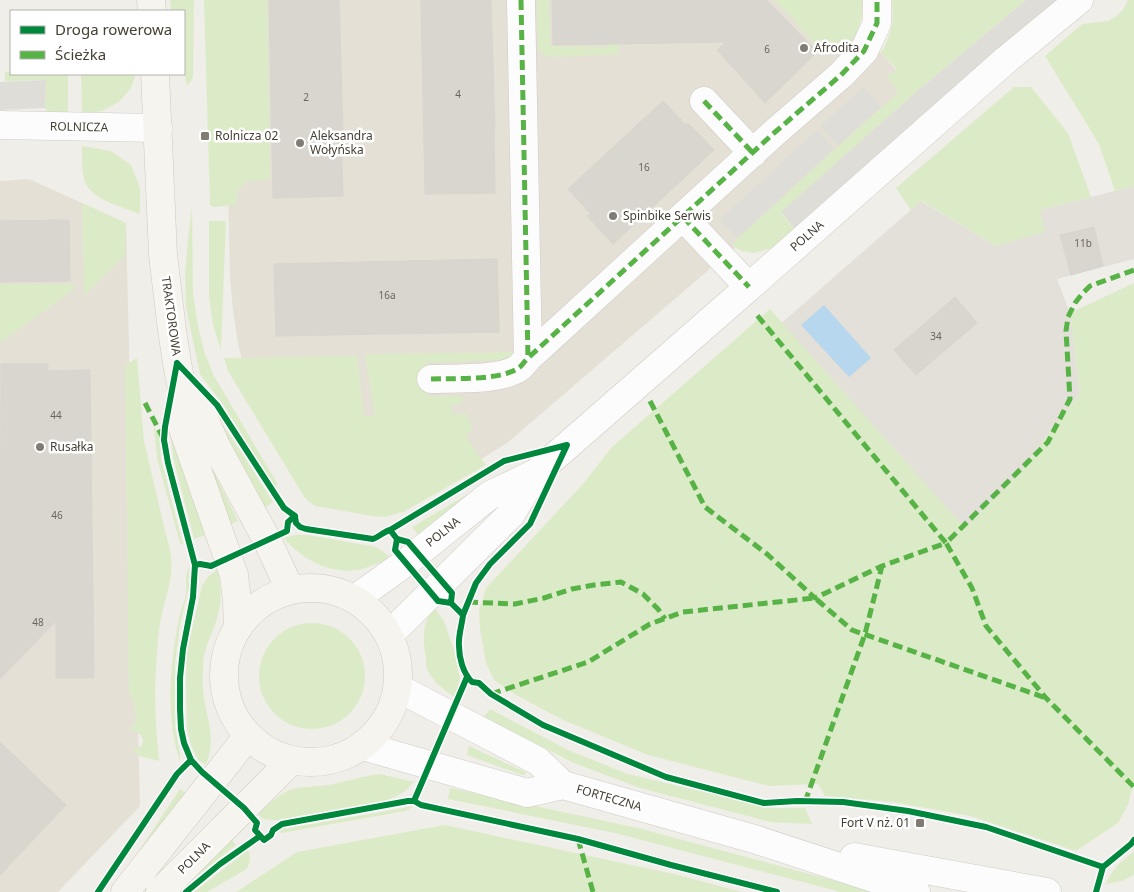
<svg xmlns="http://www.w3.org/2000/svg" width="1134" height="892" viewBox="0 0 1134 892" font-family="'Noto Sans',sans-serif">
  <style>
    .residential { fill: #e4e0d5 }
    .industrial { fill: #e3dfd9 }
    .green { fill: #dcebc7 }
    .parking { fill: #dfddd8 }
    .water { fill: #b7d7ee }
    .building { fill: #d9d6d0; stroke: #d8d5ce }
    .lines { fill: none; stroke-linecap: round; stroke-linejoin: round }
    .street-casing { stroke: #cecbc5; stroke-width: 29 }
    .secondary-casing { stroke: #cfcbbf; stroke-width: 29 }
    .street { stroke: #fdfcfc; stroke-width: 28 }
    .secondary { stroke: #f6f4ee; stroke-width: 28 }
    .quiet { stroke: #57b346; stroke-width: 5; stroke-dasharray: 10 5; stroke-linecap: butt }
    .cycleway-casing { stroke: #fff; stroke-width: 9 }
    .cycleway { stroke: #00873e; stroke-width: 6 }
    .poi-dot { fill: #817c73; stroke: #fff; stroke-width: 2 }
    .labels { text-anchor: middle; stroke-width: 5; stroke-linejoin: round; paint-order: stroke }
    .number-label { font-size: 10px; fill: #6b665c }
    .poi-label { font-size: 12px; fill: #453f34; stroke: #fff; text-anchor: start }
    .street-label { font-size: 12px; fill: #453f34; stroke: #fff }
  </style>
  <rect width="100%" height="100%" fill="#f0eee8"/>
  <path class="residential" d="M224,0H834L916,92L507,443L405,506L252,387L239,349L233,311L230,278Z
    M29,179L126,223L140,806L58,892H0V181Z"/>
  <path class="industrial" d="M1134,186V259L1057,279L1070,313L1080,393L1013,480L965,528L778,326L921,201L996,246L1040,210Z"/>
  <path class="green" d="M170,0H194L193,78L187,86L184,70V11H171Z
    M204,0H267L270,179L246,182L238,190L236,205L214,207L210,205Z
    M537,0H549L550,46L608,47L609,42H619V54L556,57C548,57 543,56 538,49Z
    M774,0H862C863,23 860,31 845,48L827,50L816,46L790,16Z
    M892,0H1026L916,92L781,213L795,229L779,246L754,253L741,251L732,245L738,238L838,146L899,92L887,77L897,69L881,53C892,32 894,24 892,0Z
    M1128,0H1134V186L1115,191L1099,144L1045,56L1082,24L1108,21L1117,16L1124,8Z
    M5,72H11V74H68V113L49,115L45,108L46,80L5,81Z
    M81,74H136L131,88L119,102L102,111L82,113Z
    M1014,87H1031L1068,133L1091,197L1040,210L1045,232L996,246L922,201L911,210L896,188Z
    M82,146L111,151L131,165L140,188V214C124,208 94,200 86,184C81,174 82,157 82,146Z
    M82,203L126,223L125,255L84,296Z
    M192,207L193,294L198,326L204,351L214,376L277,483L276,489L224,406L200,374L186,307L185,276L188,239Z
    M209,221H226L221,350L213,325L209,297Z
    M1134,283V781L1128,805L1118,823L1076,851L970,816L893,802L825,796L818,784L769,786L648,755L563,720L516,695L494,680L486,663L480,629L479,611L486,588L582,485L612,447L770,309L965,528L1013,480L1080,393L1070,313Z
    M0,284H74L73,290L0,343Z
    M517,352L516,359L426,363L428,396H462V403L450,406L454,415L466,413L473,428L465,436L486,465L403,512L385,517L373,516L315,506L308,501L303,495L228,371L224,358L357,356L364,417L375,416L365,354Z
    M137,358L144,441L166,535C178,569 168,586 161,618C158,634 157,652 156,668C154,699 156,730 159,761L139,756L130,745L135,748L141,747L143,741L141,735L135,731H129L136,721L133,699L129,694L125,367L127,364Z
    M213,411L238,447L273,502L263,509Z
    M154,427L160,436L161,459L183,545L180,543L157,458Z
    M171,436L205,535L194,539L173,457Z
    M209,467L212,468L238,521L229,525Z
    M502,474L419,536L412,527Z
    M295,535H308L376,547L392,558C382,561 372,566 362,569C333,576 302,560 284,538Z
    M189,567V587L180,624L175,665V726L180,754V761C165,718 170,663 179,619C180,610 185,602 186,593C187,584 184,575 189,567Z
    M218,569C220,583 222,597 219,611C215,630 203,647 203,666C203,674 202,682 203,690C206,718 217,737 206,765L198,760L192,748L187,729L186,681L187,651L202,586L208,577Z
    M433,606L444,621L454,650L460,679L458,688L454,697C445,690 434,683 429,673C426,669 426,663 426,658C422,636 423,625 433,606Z
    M259 676a53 53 0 1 1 106 0a53 53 0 1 1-106 0Z
    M490,709L568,750L628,774L771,808H805L812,824L771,822L640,788L574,763L484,717Z
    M469,746L525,772L526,774L522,775L467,755Z
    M380,774L414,782C403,795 393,799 376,803L277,820C269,820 261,821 258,813C268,805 280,793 293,789C304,786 316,787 328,785C345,782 362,776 380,774Z
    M450,788L638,828L862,888L873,892H841L615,833L448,799Z
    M180,789L187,794L119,881Z
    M415,806L405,811L282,833L277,831L283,829Z
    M445,825L674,874L742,892H236L297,852Z
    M231,839L236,845L177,892Z
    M248,850C251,857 251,864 245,870L207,892H194Z
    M1134,852V875L1122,881L1106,884C1111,870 1122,860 1134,852Z"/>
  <path class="parking" d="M1026,0H1057L795,229L781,212L916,92Z
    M46,80L45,108L0,110V82Z
    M863,87L881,107L838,146L821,126Z
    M817,130L834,149L738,238L720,219Z"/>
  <path class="water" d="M824,305L871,358L849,377L801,325Z"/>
  <path class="building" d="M269,0H339L343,132H341L343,196L273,198Z
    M421,0H491L495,129H494L495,193L425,194Z
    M552,0H767L817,52L765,103L717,50L726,42L553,45Z
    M663,101L686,125L688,123L714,150L613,244L587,216L591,214L568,189Z
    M69,220L70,281L0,282V221Z
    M1094,227L1103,266L1071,275L1060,235Z
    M497,259L499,332L276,336L274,264Z
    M955,297L977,323L916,375L894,350Z
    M1,364H48V371L90,370L94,678H56V621L0,679Z
    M0,742L66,805L0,875Z"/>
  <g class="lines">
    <defs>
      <path id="street" d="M521,0L528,358
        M704,101L753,153
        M0,125L158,128
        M683,217L749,287
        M431,379C454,378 502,381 520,367C522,365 525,361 528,358L774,133L841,75L864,51L877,23V0
        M536,473L749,287L1007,59L1079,0
        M355,599L405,563L490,495L536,473L511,514L390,634
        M398,688L538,761L563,785L754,839L916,892
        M363,746L527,793L563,785
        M854,857L1047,892"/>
      <path id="secondary" d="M151,0L152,11
        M155,74L163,255L172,330L177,363L182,389L204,418L216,446L267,540L290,589
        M182,389V426L234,575L237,600L238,628
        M224 675a87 87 0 1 1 174 0a87 87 0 1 1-174 0Z
        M125,892L248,736
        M160,892L291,761"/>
    </defs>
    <use href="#street" class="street-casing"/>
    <use href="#secondary" class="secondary-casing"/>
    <use href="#street" class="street"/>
    <use href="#secondary" class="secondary"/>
    <path class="quiet" d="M521,0L528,358
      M704,101L753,153
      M683,217L749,287
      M1134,270L1090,286L1082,294L1075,303L1068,317L1066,331L1070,399L1048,442L946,543L972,588L986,626L1046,698L1134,787
      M431,379C454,378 502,381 520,367C522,365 525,361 528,358L774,133L841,75L864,51L877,23V0
      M650,401L705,507L767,554L815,598L882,566L946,543L756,314
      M145,403L162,436
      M468,602L515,604L544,598L572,589L594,585L621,582L643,594L658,609L665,619
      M491,694L588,662L650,624L683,612L815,598L852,630L1046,698
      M805,802L865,634L882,566
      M578,839L593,892"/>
    <defs>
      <path id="cycleway" d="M177,363L217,405L284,508L295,516L296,523L300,527L306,529L373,539C379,537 383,532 390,530L397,539L408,542L452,593L451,603
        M390,530L504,461L567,445L530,524L490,564L476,583L463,615
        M397,539L395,550L438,601L451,603L463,615C462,625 458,636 459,646C459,658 463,673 472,682L479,683L491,694L543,725L666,777L764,803L797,801L843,802L908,811L986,827L1103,867
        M195,565L200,564L211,566L287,531L288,522L295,516
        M191,760L202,772L244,808L257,823L255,830L264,840L271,835L273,830L282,824L408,801H414L421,805L578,839L671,865L777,892
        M414,801L467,677
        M98,892L177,774L191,760L184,743L181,729L180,709V678L183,649L193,597L195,565L168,463L164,440L165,427L177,363
        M186,892L220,864L260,836
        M1096,892L1103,867L1131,844L1134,840"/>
    </defs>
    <use href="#cycleway" class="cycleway-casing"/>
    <use href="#cycleway" class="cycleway"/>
  </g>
  <g class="poi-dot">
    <circle cx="804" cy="48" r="5"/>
    <rect x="200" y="131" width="10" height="10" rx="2.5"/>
    <circle cx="300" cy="143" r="5"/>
    <circle cx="613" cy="216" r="5"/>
    <circle cx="40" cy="447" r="5"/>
    <rect x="915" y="818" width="10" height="10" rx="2.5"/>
  </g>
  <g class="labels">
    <g class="number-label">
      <text x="767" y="53">6</text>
      <text x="458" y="98">4</text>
      <text x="306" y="101">2</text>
      <text x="644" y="171">16</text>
      <text x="1083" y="247">11b</text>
      <text x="387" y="299">16a</text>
      <text x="936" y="340">34</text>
      <text x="56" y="419">44</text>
      <text x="57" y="519">46</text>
      <text x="38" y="626">48</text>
    </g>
    <g class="poi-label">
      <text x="814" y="52">Afrodita</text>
      <text x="215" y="140">Rolnicza 02</text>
      <text x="310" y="140">Aleksandra<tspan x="310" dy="14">Wołyńska</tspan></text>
      <text x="623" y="220">Spinbike Serwis</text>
      <text x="50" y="451">Rusałka</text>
      <text x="910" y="827" text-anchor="end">Fort V nż. 01</text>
    </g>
    <g class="street-label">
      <text transform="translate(79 127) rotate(1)" y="4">ROLNICZA</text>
      <text transform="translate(807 236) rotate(-41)" y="4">POLNA</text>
      <text transform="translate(171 316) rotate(82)" y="4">TRAKTOROWA</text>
      <text transform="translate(443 532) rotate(-39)" y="4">POLNA</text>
      <text transform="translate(609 798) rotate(16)" y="4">FORTECZNA</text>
      <text transform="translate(194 858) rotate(-45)" y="4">POLNA</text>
    </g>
  </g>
  <rect x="10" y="10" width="175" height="65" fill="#ffffff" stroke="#b5b2ae"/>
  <rect x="20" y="26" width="25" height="8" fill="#00873e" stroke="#b5b2ae"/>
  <text x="55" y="35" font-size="15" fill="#453f34">Droga rowerowa</text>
  <rect x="20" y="51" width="25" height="8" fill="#57b346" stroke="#b5b2ae"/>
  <text x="55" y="60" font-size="15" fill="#453f34">Ścieżka</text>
</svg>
